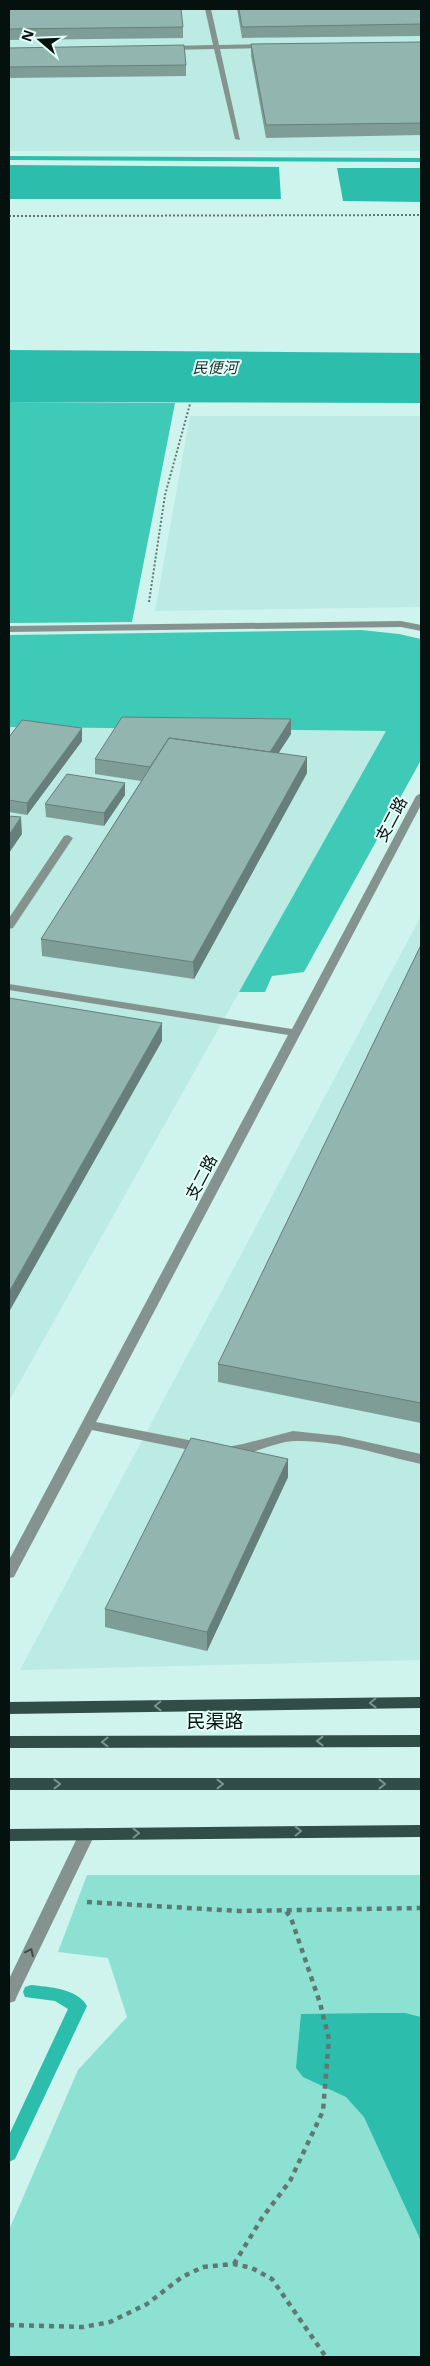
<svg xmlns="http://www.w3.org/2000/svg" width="430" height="2366" viewBox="0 0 430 2366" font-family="'Open Sans','Noto Sans SC',sans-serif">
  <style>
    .built { fill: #bbebe2 }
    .green { fill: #8ce1d3 }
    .forest { fill: #3fcab8 }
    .water { fill: #2cbdac }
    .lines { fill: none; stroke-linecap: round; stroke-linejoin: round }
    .stream { fill: #2cbdac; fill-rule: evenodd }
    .path-far1 { stroke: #607874; stroke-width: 2; stroke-dasharray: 2 2; stroke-linecap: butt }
    .path { stroke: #607874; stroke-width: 4.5; stroke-dasharray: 5 5; stroke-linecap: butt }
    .minor { fill: #849390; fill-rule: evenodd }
    .major { fill: #314d48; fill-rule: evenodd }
    .wall { fill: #7e9d96 }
    .shaded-wall { fill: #667f7a }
    .building { fill: #92b6af; stroke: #667f7a }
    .oneway { stroke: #7a948f }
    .oneway2 { stroke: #3e4c49 }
    .labels { text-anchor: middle; stroke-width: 4; stroke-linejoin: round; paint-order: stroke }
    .far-water-label { font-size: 15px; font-style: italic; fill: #182f2b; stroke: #e7fef9 }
    .street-label { font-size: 16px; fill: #04110f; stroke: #e7fef9 }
    .near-street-label { font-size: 19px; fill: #04110f; stroke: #e7fef9 }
  </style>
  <rect width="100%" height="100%" fill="#cef4ed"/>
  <path class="built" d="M9,9H421V151H9Z
    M190,416H421V607L155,611Z
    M9,727L386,731L9,1401Z
    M421,916V1660L20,1670Z"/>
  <path class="green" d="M87,1875H421V2357H9V2230L78,2070L127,2017L108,1958L58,1952Z"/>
  <path class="forest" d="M9,402L175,403L132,622L9,623Z
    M361,630L399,634L421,639V760L304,972L272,976L265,992H239L386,731L9,727V635Z"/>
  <path class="water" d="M9,165L279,167L281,199H9Z
    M337,168H421V202L343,201Z
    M9,350L421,353V403L9,402Z
    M376,2013H405L421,2017V2241L364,2117L346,2097L303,2077L296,2068L301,2014Z"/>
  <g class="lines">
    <path class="stream" d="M9,156L421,158V162L9,160Z
      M31,1985C48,1987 77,1988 87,2006L15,2159L9,2162V2135L68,2009L55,2001L25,1997L23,1992L25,1987Z"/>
    <path class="path-far1" d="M9,216L421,215
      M149,602L165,495L190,404"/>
    <path class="path" d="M87,1902L239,1911L421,1908
      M234,2264L262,2218L290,2181L323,2111L329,2039L320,2003L291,1918L286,1911
      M9,2325L83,2327L110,2322L147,2304L182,2277L203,2267L234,2264L252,2268L272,2279L326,2357"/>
    <path class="minor" d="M205,9H211L219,45L269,44L272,46L269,48L220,49L240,140L235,139L214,49L169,50L166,48L169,46L213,45Z
      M401,621L421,625V631L401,627L9,632V626Z
      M421,793V805L96,1422L204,1443L209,1445L211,1448L209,1451L204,1453L92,1430L16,1573L14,1577L9,1578V1560L288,1035L9,990V984L292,1029L416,796Z
      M68,835L73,838L13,928L9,929V918L64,836Z
      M293,1431L340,1436L421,1454V1464C380,1455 339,1440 296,1441C271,1441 246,1461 221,1454L219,1451L221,1448L243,1444Z
      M87,1828L93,1830L95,1834L17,1996L15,2001L9,2003V1979L79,1834L81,1830Z"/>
    <path class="major" d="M421,1697V1708L9,1714V1702Z
      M421,1735V1747L9,1748V1736Z
      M9,1778H421V1790H9Z
      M421,1825V1837L9,1841V1829Z"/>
  </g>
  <path class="wall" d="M9,9L183,27V38L9,40Z
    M237,9H421V36L242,38Z
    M421,42V135L266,138L251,56V44Z
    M9,48L186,65V76L9,78Z
    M291,719V734L278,753L307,773L194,979L42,956L41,939L141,781L95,774V759Z
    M9,737L82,741L27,815L9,812Z
    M125,795L104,826L46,817L45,804Z
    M421,945V1423L218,1382V1364Z
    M288,1459V1477L207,1651L105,1627V1609Z"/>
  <path class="shaded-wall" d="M291,719V734L269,768V753Z
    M82,728V741L27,815V803Z
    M307,757V773L194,979L193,962Z
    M125,783V795L104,826V813Z
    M21,817L22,834L9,853V835Z
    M162,1023V1041L9,1312V1292Z
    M288,1459V1477L207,1651V1632Z"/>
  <path class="building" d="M9,9H181L183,27L9,29Z
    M239,9H421V24L242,27Z
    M421,42V123L266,125L251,44Z
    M184,45L186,65L9,67V48Z
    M122,717L291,719L270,752L169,738L150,767L95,759Z
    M22,720L82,728L27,803L9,800V737Z
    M169,738L307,757L193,962L41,939Z
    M67,774L125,783L104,813L45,804Z
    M9,816L21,817L9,835Z
    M421,945V1403L218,1364Z
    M9,998L162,1023L9,1292Z
    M191,1438L288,1459L207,1632L105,1609Z"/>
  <defs><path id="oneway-chevron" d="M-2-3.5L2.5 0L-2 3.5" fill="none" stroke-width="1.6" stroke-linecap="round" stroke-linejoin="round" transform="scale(1.25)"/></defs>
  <g class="oneway">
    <use href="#oneway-chevron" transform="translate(373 1703) rotate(179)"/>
    <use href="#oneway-chevron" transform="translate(158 1706) rotate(179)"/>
    <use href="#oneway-chevron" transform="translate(320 1741) rotate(180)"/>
    <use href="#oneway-chevron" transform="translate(105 1742) rotate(180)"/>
    <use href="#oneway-chevron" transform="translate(57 1784)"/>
    <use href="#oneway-chevron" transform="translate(220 1784)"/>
    <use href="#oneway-chevron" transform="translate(382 1784)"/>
    <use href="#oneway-chevron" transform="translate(298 1831) rotate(-1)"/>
    <use href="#oneway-chevron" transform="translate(136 1833) rotate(-1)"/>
  </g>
  <use class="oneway2" href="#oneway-chevron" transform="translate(30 1952) rotate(-64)"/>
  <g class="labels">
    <g class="far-water-label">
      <text x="215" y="373">民便河</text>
    </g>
    <g class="street-label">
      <text transform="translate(391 819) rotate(-62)" y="6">支二路</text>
      <text transform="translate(201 1177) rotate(-62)" y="6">支二路</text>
    </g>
    <g class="near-street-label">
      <text x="215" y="1728">民渠路</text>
    </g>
  </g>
  <rect width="430" height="2366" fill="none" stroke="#04110f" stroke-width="20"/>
  <g transform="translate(40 40) rotate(289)" stroke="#e7fef9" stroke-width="4" paint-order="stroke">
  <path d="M0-4L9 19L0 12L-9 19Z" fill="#04110f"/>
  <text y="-8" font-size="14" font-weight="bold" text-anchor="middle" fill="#04110f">N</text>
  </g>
</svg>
